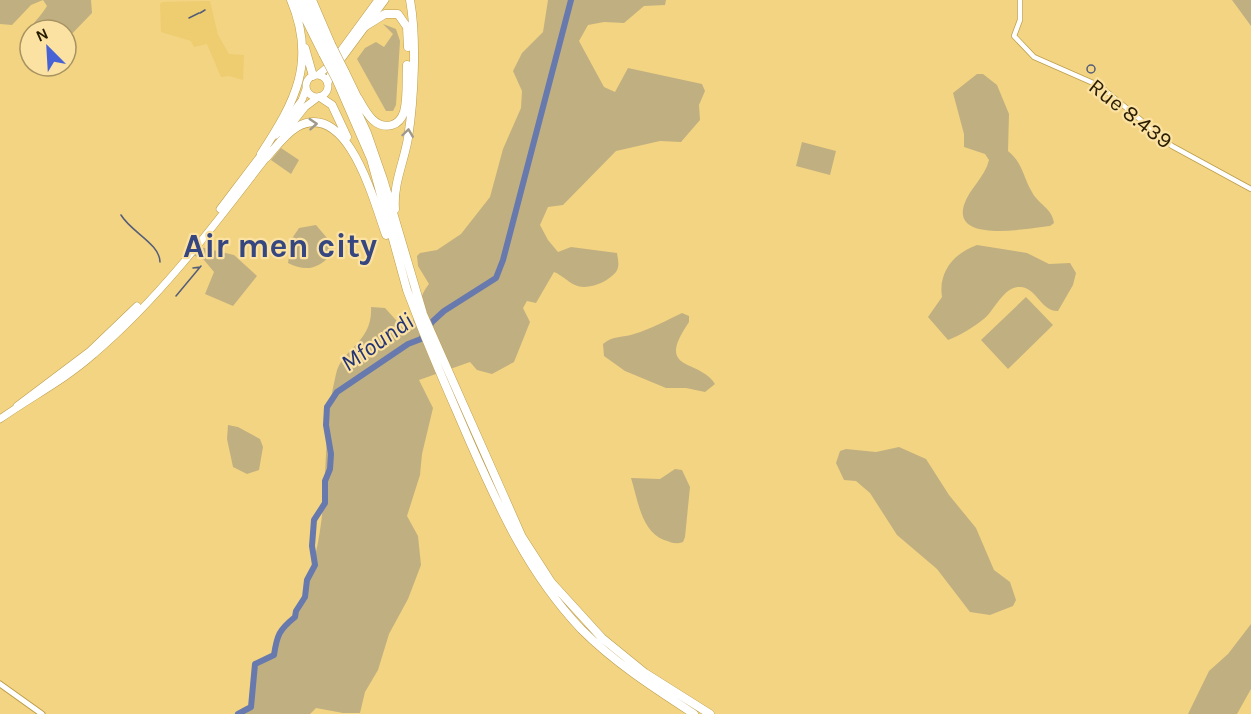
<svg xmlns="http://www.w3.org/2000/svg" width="1251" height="714" viewBox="0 0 1251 714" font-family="Karla,sans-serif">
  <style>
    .built { fill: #eecc70 }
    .green { fill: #c0af81 }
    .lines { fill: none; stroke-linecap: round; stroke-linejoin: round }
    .stream { stroke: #545d79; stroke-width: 1.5 }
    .river { stroke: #6779ad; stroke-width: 6 }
    .tertiary-casing { stroke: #bc9e4c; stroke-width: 6 }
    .secondary-casing { stroke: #bc9e4c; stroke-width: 7 }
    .trunk-casing { stroke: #bc9e4c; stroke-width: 8 }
    .motorway-casing { stroke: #bc9e4c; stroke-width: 9 }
    .tertiary { stroke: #fff; stroke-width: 4.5 }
    .secondary { stroke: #fff; stroke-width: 5 }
    .trunk { stroke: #fff; stroke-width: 7 }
    .motorway { stroke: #fff; stroke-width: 8 }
    .motorway-bridge-casing { stroke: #bc9e4c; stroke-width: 9; stroke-linecap: butt }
    .motorway-bridge { stroke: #fff; stroke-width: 8 }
    .oneway { stroke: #9f998c }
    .labels { text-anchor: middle; stroke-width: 4.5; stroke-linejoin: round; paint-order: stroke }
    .street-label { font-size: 22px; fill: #291d00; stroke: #fbe2a2 }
    .water-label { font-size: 24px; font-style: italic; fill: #233374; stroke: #fbe2a2 }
    .town-label { font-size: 34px; font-weight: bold; fill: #354680; stroke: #fbe2a2 }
  </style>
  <rect width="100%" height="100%" fill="#f3d482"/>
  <path class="built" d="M210,1L218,35L229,54L244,55L243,80L229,76L221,77L207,44L194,47L191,41L161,32L160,4L162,2Z"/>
  <path class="green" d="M0,0H91L92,13L66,40V30H30V53L27,54C19,32 37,23 47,6L43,0L31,5L12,25L0,24Z
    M548,0H666L665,5L644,6L624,23L604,22L588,25L579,41L604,87L615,92L628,68L702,84L705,91L699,105L700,120L681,142L660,141L616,151L563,205L548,207L540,225L548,240L558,252L571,247L617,253C618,260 620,266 616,272C608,282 587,291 575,285C568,282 562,275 554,272L536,303L527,301L523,308L530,322L514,362L492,374L477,370L470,362L419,380L433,408L422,454L420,475L407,516L418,536L421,565L408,599L389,634L378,670L365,692L360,713H343L316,708L310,714H238L251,707L255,664L274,655C278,626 280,637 295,617C304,605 311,572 315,556C330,496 321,434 336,374C342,348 373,343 371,307L385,308L406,331C418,319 417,298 429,284L418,266L417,256L420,253L437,250L461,234L490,197L503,149L521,108L522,91L513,71L522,53L543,32Z
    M1232,0H1251V26Z
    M383,24L396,29L400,41L396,105L393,111H386L357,59L365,48L376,42L384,47L393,34Z
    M977,74H983L997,85L1009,114L1008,151C1023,163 1023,177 1032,192C1038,204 1052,208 1054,223L1050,226C1030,228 952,244 964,205C969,189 985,177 989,160L985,154L964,147V134L953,93Z
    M802,142L836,151L830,175L796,166Z
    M281,148L299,160L291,174L271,160Z
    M316,225L333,245L334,251C321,268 307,273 288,263L289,257L298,245L291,240L299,228Z
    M977,245L1027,253L1049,264L1070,263L1076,273L1073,285L1058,311C1041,312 1036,286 1019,287C1004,287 995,309 985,318C974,327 961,335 948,340L928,317L942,297C938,272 954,253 977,245Z
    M200,247L234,255L257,276L233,306L205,294L214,272L204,260L193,255Z
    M1026,297L1053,325L1008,369L981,340Z
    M682,313L689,316V322C654,373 699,358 715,384L705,392L686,388H666L625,371L604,356L603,344C613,335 623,338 634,334C651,329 667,320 682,313Z
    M228,425L238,427L260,439L263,447L259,470L247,474L233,467L227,439Z
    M899,447L926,459L949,495L976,528L994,570L1010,582L1016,600L1013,606L990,615L970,612L937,569L897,535L870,493L856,481L844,480L836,463L840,451L846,449L876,452Z
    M675,469L682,470L690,487L685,537L683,542C675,545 671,542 664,540C641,531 638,500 631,478L660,479Z
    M1251,624V689L1237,714H1188L1209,671L1228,654Z"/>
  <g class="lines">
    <path class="stream" d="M200,13L205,10
      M189,18L199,13
      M1087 69a4 4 0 1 1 8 0a4 4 0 1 1-8 0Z
      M121,215C131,232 160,244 160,262
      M193,268L200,267
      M176,296L201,266"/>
    <path class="river" d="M238,714L251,707L255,664L274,655C277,635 279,630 295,617L296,611L305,597L307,580L315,565L312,546L314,520L325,503V481L330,469L331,454L326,425L327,407L337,392L408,344L421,339L432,322L444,311L496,278L503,260L571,0"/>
    <defs>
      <path id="tertiary" d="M1020,0V20L1014,36L1034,57L1100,86L1172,146L1251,189"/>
      <path id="secondary" d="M0,684L42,714"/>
      <path id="trunk" d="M306 86a11 11 0 1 1 22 0a11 11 0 1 1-22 0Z
        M318,75L331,64L378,0
        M328,83L331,73L385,0
        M276,135L302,100L306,89
        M283,135L305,107L317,98
        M220,209L264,151
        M17,406L90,351L137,306
        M0,419C31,397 65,380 94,354C161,297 216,223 269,154"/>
      <path id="motorway" d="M296,0L323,54
        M304,0L327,48
        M312,0L331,44
        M364,27L385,14H398L407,27L408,47
        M305,48L313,76
        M345,72L359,101
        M341,77L367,133L383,179L423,314L522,537L551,582L602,638L645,673L710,714
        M337,81L371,159L407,290L417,316C433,358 452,400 470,442C500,510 529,574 581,629C615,663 654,688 694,714
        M320,97L332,105L347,137
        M358,98C365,110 374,130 392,125C399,123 402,118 404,112C408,97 406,80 407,65
        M261,154C295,102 317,62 291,0
        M267,157C276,147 285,134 297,127C348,99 374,202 386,235
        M395,209C393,184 404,162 408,138C414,99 417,38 410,0"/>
    </defs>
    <use href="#tertiary" class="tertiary-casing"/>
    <use href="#secondary" class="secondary-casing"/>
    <use href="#trunk" class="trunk-casing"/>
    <use href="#motorway" class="motorway-casing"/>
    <use href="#tertiary" class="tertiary"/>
    <use href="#secondary" class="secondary"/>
    <use href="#trunk" class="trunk"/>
    <use href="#motorway" class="motorway"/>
    <defs>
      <path id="motorway-bridge" d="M331,44L345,72
        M327,48L341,77
        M323,54L337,81"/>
    </defs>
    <use href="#motorway-bridge" class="motorway-bridge-casing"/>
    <use href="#motorway-bridge" class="motorway-bridge"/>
  </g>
  <defs><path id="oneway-chevron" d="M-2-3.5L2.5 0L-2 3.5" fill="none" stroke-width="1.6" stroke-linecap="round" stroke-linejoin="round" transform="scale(1.5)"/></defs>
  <g class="oneway">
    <use href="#oneway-chevron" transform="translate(313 124) rotate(-4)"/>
    <use href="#oneway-chevron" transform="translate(408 133) rotate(-82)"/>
  </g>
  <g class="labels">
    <g class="street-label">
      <text transform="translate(1131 113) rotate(38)" y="8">Rue 8.439</text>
    </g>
    <g class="water-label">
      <text transform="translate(377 342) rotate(-35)" y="8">Mfoundi</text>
    </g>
    <g class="town-label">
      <text x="280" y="257">Air men city</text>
    </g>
  </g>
  <g transform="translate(48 48) rotate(336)"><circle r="28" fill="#fbe2a2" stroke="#a79361" stroke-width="1.5"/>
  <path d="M0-4.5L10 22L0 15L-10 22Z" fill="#4662d5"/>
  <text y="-9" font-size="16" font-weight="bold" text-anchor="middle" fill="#291d00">N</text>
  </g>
</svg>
